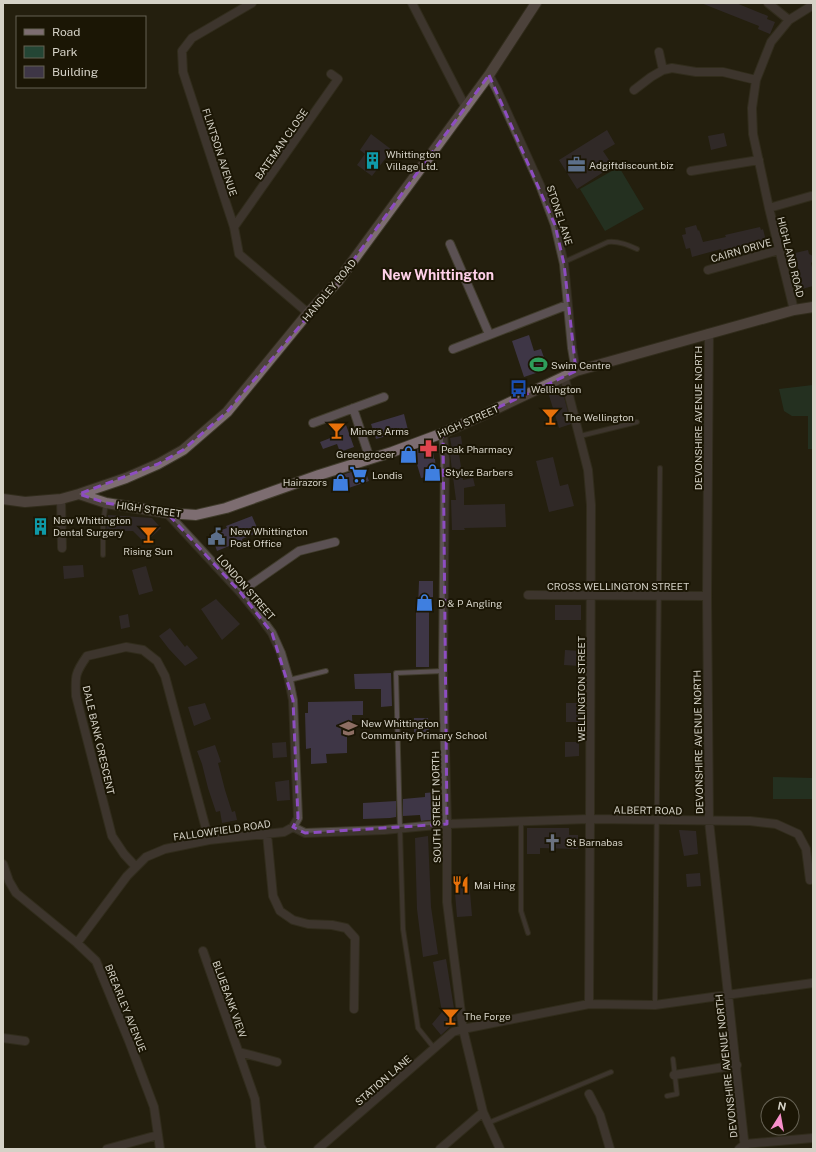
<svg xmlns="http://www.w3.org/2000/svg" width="816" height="1152" viewBox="0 0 816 1152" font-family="'Public Sans',sans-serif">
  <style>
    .green { fill: #244635 }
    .building { fill: #3e3646 }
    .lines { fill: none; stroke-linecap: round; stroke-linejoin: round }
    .lane-casing { stroke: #403c2c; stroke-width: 6 }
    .street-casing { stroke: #403c2c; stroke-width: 10 }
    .secondary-casing { stroke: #403c2c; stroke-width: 12 }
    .lane { stroke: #5b5153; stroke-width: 4 }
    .street { stroke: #5b5153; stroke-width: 8 }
    .secondary { stroke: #7d6d71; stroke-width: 10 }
    .marked { fill: none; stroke: #8d4dc1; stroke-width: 3; stroke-dasharray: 8 5; stroke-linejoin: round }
    .labels { text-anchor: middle; stroke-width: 4; stroke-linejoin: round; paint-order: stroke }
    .street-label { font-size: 10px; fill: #d5d2c7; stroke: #1b1605 }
    .poi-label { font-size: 10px; fill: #d5d2c7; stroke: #1b1605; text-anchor: start }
    .district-label { font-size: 14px; font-weight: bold; fill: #fed0e8; stroke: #1b1605 }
  </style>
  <rect width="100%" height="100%" fill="#241f0e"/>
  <path class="green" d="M619,167L644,209L605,231L580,189Z
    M813,385V449H808V416H792L784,411L779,389Z
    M773,777L813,778V799H773Z"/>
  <path class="building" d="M701,3H736L768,16L767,19L775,22L770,34L758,29L759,26Z
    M607,130L615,144L603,151L613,166L577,189L559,160Z
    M724,133L727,146L711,150L708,136Z
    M371,134L392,150L372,176L357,165L365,154L360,150Z
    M696,225L698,231L699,230L703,242L726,237L725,235L760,227L761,230L763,229L765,237L762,240L763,244L722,253L721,249L692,257L690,248L686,249L682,235L686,234L685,228Z
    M808,250L809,254L813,256V261L811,263L813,271V286L802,289L795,253Z
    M529,335L534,351L541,349L548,369L524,377L512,341Z
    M561,385L571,424L559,428L548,392Z
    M404,414L408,430L376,439L371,424Z
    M346,425L354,447L340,452L337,444L323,449L320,442L338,435L336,429Z
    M461,436L463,452L453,454L450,438Z
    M432,444L434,459H435L436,475L421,478L416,461L408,464L405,454Z
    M450,454H459L463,480L473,478L475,486L464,488V505L505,504L506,527L464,528L465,530H452L451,500H456Z
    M553,457L560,486L568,484L574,506L549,512L536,461Z
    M364,468L369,481L337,492L332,478Z
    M108,515L152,518L161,528L148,540L144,542L133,531H106Z
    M252,516L259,532L242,539L244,544L235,547L234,544L217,551L211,534L227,528L226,526Z
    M45,518L46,533L35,534L33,519Z
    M83,565L84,577L64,579L63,566Z
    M146,566L153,591L139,595L132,570Z
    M419,581H433V610H429V667H416V609H418Z
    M216,599L240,624L222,640L201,609Z
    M555,605H581V620H555Z
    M128,614L130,627L121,629L119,616Z
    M170,628L185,647L187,645L198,658L185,666L169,649L159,636Z
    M565,650L581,651L580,666L564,665Z
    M391,673L392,706L381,707V689H355L354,674Z
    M363,701V715H352L353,735L347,736V753L326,754L327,763L311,764V748L306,749L305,713H308V702Z
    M205,703L211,719L194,726L188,707Z
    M566,703H580L581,722H566Z
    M414,718H428L429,734H414Z
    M286,742L287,757L273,758L272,743Z
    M565,742H579V756L565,757Z
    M215,745L221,762L218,763L225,790L232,812L235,811L237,820L222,823L220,811L216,812L208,788L202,764L197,751Z
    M289,780L290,800L277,801L275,782Z
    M436,792L438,819L421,821L420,815L403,816V799L425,797V793Z
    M396,801V817L390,818L363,819V803Z
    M527,828H569V835H578V849L540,848V854H527Z
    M679,830L696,831L698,854L684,856Z
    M428,836L431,907L438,954L423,957L417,909L415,838Z
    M700,873L701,886L687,887L686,874Z
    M469,880L472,916L457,917L454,881Z
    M446,959L456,1021L441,1035L432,1024L442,1012L433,962Z"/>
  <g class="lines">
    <defs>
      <path id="lane" d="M564,262L608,242C619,241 628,245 637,249
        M580,436L637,422
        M103,555V522L106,503
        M289,680L326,671
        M521,822V911L528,933
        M655,1005L660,468
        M434,1048L418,1028L403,929L400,829L396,673L443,671
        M667,1096L677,1094L673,1059
        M488,1123L611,1072"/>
      <path id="street" d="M252,3L192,38L182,51L183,72L234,227L239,254L308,313
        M412,3L466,108
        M768,3L789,20
        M659,52L663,70
        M489,75L497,90L540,185L555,225L564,264L572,348L576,371
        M634,90L651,77L663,70L672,68L696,72H723L756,80
        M691,171L759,160
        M769,208L811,196
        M234,227L338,79L331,74
        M450,244L489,334
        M708,270L779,250
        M794,310L769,208L753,134L752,108L756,80L771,42L789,20L813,5
        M709,333L707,596L709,821L745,1149
        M453,349L567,305
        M564,376L588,470L591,505L590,819L589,1004
        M353,408L370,459
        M313,423L384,397
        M443,433L445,460L443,671L447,824V902L463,1029L483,1112L500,1149
        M61,499L62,548
        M240,592L299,551L335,542
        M528,595L707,596
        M293,827L305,833L384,830L447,824L590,819L750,821L776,824L798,834L806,849L810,880
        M267,834L273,896L280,911L293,920L308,924L332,925L346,928L355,938L354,1009
        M3,864L9,881L16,893L77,943L96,961L129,1041L154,1107L160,1149
        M136,867L124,854L112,836L76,696C75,676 75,673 87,656L126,647L143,650L157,661L165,676L209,840
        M77,943L127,876L146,857L165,849L209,840L284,832L293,827L298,818L293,700L289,680L281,653L272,633L258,614L240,592L167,513
        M203,951L255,1099L260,1146L262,1149
        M3,1038L25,1041
        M239,1052L277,1062
        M674,1075L737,1065
        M589,1094L600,1115L610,1149
        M107,1149L158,1135
        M318,1149L453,1032L463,1029L589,1004L655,1005L813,983
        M440,1149L483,1112
        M739,1149L745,1144L813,1138"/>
      <path id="secondary" d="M79,494L106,503L167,513L196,515L226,508L319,475L392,452L443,433L481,416L576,371L794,310L813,307
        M3,499L25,502L61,499L79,494L126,478L158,464L183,450L227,412L308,313L338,281L489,75L536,3"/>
    </defs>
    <use href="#lane" class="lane-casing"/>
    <use href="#street" class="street-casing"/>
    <use href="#secondary" class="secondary-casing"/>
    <use href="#lane" class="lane"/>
    <use href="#street" class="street"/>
    <use href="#secondary" class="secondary"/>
  </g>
  <path d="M0 0H816V1152H0ZM489,75L555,225L564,264L576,371L443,433L447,824L305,833L293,827L298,818L293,700L272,633L240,592L167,513L106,503L79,494L158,464L183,450L227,412L338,281Z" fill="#241f0e" fill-opacity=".55" fill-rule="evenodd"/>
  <path class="marked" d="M489,75L555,225L564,264L576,371L443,433L447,824L305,833L293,827L298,818L293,700L272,633L240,592L167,513L106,503L79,494L158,464L183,450L227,412L338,281Z"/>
  <defs>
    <symbol id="building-bare" viewBox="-9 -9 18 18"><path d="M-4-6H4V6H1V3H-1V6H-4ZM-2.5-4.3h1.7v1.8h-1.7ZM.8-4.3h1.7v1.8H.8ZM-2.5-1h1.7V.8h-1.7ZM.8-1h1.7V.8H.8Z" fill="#0f9aa8" stroke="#1b1605" stroke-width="2.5" paint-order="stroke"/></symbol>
    <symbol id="office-bare" viewBox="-9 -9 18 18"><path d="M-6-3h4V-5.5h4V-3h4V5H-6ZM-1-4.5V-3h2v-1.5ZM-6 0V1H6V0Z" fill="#5c6f8a" stroke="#1b1605" stroke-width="2.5" paint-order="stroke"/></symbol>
    <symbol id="stadium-bare" viewBox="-9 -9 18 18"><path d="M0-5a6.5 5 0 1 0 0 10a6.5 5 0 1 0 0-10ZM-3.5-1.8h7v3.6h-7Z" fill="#2e9e5b" stroke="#1b1605" stroke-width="2.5" paint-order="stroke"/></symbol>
    <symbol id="bus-bare" viewBox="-9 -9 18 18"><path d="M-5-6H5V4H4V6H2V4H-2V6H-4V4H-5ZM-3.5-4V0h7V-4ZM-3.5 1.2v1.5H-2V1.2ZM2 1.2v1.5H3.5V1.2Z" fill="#1a4fb4" stroke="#1b1605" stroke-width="2.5" paint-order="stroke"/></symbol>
    <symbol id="bar-bare" viewBox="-9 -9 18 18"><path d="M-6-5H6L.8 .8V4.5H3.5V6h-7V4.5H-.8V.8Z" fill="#e8710a" stroke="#1b1605" stroke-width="2.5" paint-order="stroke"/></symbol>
    <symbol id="pharmacy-bare" viewBox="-9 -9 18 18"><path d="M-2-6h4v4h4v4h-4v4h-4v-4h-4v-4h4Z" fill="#e0444e" stroke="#1b1605" stroke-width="2.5" paint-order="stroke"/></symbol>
    <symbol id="shop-bare" viewBox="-9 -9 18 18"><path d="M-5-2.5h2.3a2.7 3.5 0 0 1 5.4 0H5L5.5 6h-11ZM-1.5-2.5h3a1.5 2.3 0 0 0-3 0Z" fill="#3f7fe0" stroke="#1b1605" stroke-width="2.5" paint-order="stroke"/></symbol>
    <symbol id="supermarket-bare" viewBox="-9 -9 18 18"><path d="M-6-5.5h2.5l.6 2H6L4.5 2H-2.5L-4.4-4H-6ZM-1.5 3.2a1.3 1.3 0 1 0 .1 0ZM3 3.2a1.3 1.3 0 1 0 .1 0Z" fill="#3f7fe0" stroke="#1b1605" stroke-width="2.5" paint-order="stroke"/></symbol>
    <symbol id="civic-bare" viewBox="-9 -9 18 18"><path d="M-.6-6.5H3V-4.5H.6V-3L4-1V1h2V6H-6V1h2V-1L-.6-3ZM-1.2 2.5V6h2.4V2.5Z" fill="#5c6f8a" stroke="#1b1605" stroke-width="2.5" paint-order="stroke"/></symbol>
    <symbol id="school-bare" viewBox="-9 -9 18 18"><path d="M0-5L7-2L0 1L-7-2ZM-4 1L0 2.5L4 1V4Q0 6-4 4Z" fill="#8d6e63" stroke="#1b1605" stroke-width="2.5" paint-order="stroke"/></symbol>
    <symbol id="church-bare" viewBox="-9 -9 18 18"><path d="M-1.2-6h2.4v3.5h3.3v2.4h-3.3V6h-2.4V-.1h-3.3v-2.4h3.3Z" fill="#6b7280" stroke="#1b1605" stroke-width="2.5" paint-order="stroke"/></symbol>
    <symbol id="restaurant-bare" viewBox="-9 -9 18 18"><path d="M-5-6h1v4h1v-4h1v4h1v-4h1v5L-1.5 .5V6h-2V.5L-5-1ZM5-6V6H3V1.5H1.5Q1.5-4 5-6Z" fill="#e8710a" stroke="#1b1605" stroke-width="2.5" paint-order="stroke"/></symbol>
  </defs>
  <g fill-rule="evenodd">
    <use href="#building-bare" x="360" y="148" width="25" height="25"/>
    <use href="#office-bare" x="564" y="152" width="25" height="25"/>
    <use href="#stadium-bare" x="526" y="352" width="25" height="25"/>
    <use href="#bus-bare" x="506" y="376" width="25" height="25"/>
    <use href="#bar-bare" x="538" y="404" width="25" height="25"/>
    <use href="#bar-bare" x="324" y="418" width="25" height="25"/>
    <use href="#pharmacy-bare" x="416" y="436" width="25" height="25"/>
    <use href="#shop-bare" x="396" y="442" width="25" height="25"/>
    <use href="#shop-bare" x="420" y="460" width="25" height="25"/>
    <use href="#supermarket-bare" x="346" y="462" width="25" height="25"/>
    <use href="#shop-bare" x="328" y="470" width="25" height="25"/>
    <use href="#building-bare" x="28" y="514" width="25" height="25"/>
    <use href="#bar-bare" x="136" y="522" width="25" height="25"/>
    <use href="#civic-bare" x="204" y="524" width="25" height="25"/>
    <use href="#shop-bare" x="412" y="590" width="25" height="25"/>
    <use href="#school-bare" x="336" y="716" width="25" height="25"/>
    <use href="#church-bare" x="540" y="830" width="25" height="25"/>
    <use href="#restaurant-bare" x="448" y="872" width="25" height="25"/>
    <use href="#bar-bare" x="438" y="1004" width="25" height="25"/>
  </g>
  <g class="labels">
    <g class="street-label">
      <text transform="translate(281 144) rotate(-55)" y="4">BATEMAN CLOSE</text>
      <text transform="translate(220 152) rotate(72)" y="4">FLINTSON AVENUE</text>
      <text transform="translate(560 215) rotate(72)" y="4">STONE LANE</text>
      <text transform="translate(741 250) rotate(-16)" y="4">CAIRN DRIVE</text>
      <text transform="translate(791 257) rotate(76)" y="4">HIGHLAND ROAD</text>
      <text transform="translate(329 290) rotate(-50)" y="4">HANDLEY ROAD</text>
      <text transform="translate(698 418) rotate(-90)" y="4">DEVONSHIRE AVENUE NORTH</text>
      <text transform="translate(468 421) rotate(-24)" y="4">HIGH STREET</text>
      <text transform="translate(149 509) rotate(8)" y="4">HIGH STREET</text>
      <text x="618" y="590">CROSS WELLINGTON STREET</text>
      <text transform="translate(246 587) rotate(49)" y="4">LONDON STREET</text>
      <text transform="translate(581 689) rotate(-90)" y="4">WELLINGTON STREET</text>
      <text transform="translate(99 740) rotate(77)" y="4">DALE BANK CRESCENT</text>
      <text transform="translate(698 742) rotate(-91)" y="4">DEVONSHIRE AVENUE NORTH</text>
      <text transform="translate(436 807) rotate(-91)" y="4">SOUTH STREET NORTH</text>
      <text transform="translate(648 810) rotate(1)" y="4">ALBERT ROAD</text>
      <text transform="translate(222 830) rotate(-8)" y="4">FALLOWFIELD ROAD</text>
      <text transform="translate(230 999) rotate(70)" y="4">BLUEBANK VIEW</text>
      <text transform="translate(126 1008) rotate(68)" y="4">BREARLEY AVENUE</text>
      <text transform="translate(726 1066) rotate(-96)" y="4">DEVONSHIRE AVENUE NORTH</text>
      <text transform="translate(383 1080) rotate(-41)" y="4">STATION LANE</text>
    </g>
    <g class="poi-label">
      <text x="386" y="158">Whittington<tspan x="386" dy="12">Village Ltd.</tspan></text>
      <text x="589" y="169">Adgiftdiscount.biz</text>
      <text x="551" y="369">Swim Centre</text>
      <text x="531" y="393">Wellington</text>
      <text x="564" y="421">The Wellington</text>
      <text x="350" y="435">Miners Arms</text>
      <text x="441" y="453">Peak Pharmacy</text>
      <text x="395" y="458" text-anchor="end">Greengrocer</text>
      <text x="445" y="476">Stylez Barbers</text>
      <text x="372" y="479">Londis</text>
      <text x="327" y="486" text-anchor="end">Hairazors</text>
      <text x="53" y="524">New Whittington<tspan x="53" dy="12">Dental Surgery</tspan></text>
      <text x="230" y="535">New Whittington<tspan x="230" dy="12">Post Office</tspan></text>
      <text x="148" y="555" text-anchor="middle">Rising Sun</text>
      <text x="438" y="607">D &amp; P Angling</text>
      <text x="361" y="727">New Whittington<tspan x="361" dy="12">Community Primary School</tspan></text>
      <text x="566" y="846">St Barnabas</text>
      <text x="474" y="889">Mai Hing</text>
      <text x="464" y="1020">The Forge</text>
    </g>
    <g class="district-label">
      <text x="438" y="280">New Whittington</text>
    </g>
  </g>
  <rect width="816" height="1152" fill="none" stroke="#d5d2c7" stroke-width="8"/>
  <rect x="16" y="16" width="130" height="72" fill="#1b1605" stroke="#656153"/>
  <rect x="24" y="29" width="20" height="6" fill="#7d6d71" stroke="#656153"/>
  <text x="52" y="36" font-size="12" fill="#d5d2c7">Road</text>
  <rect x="24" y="46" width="20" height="12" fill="#244635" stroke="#656153"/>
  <text x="52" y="56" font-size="12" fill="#d5d2c7">Park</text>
  <rect x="24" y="66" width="20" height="12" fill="#3e3646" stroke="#656153"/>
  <text x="52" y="76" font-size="12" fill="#d5d2c7">Building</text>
  <g transform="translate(780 1116) rotate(11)"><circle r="19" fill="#1b1605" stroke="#656153"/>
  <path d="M0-3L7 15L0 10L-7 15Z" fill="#f890cb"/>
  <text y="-6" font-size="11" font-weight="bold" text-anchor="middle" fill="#d5d2c7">N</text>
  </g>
</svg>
